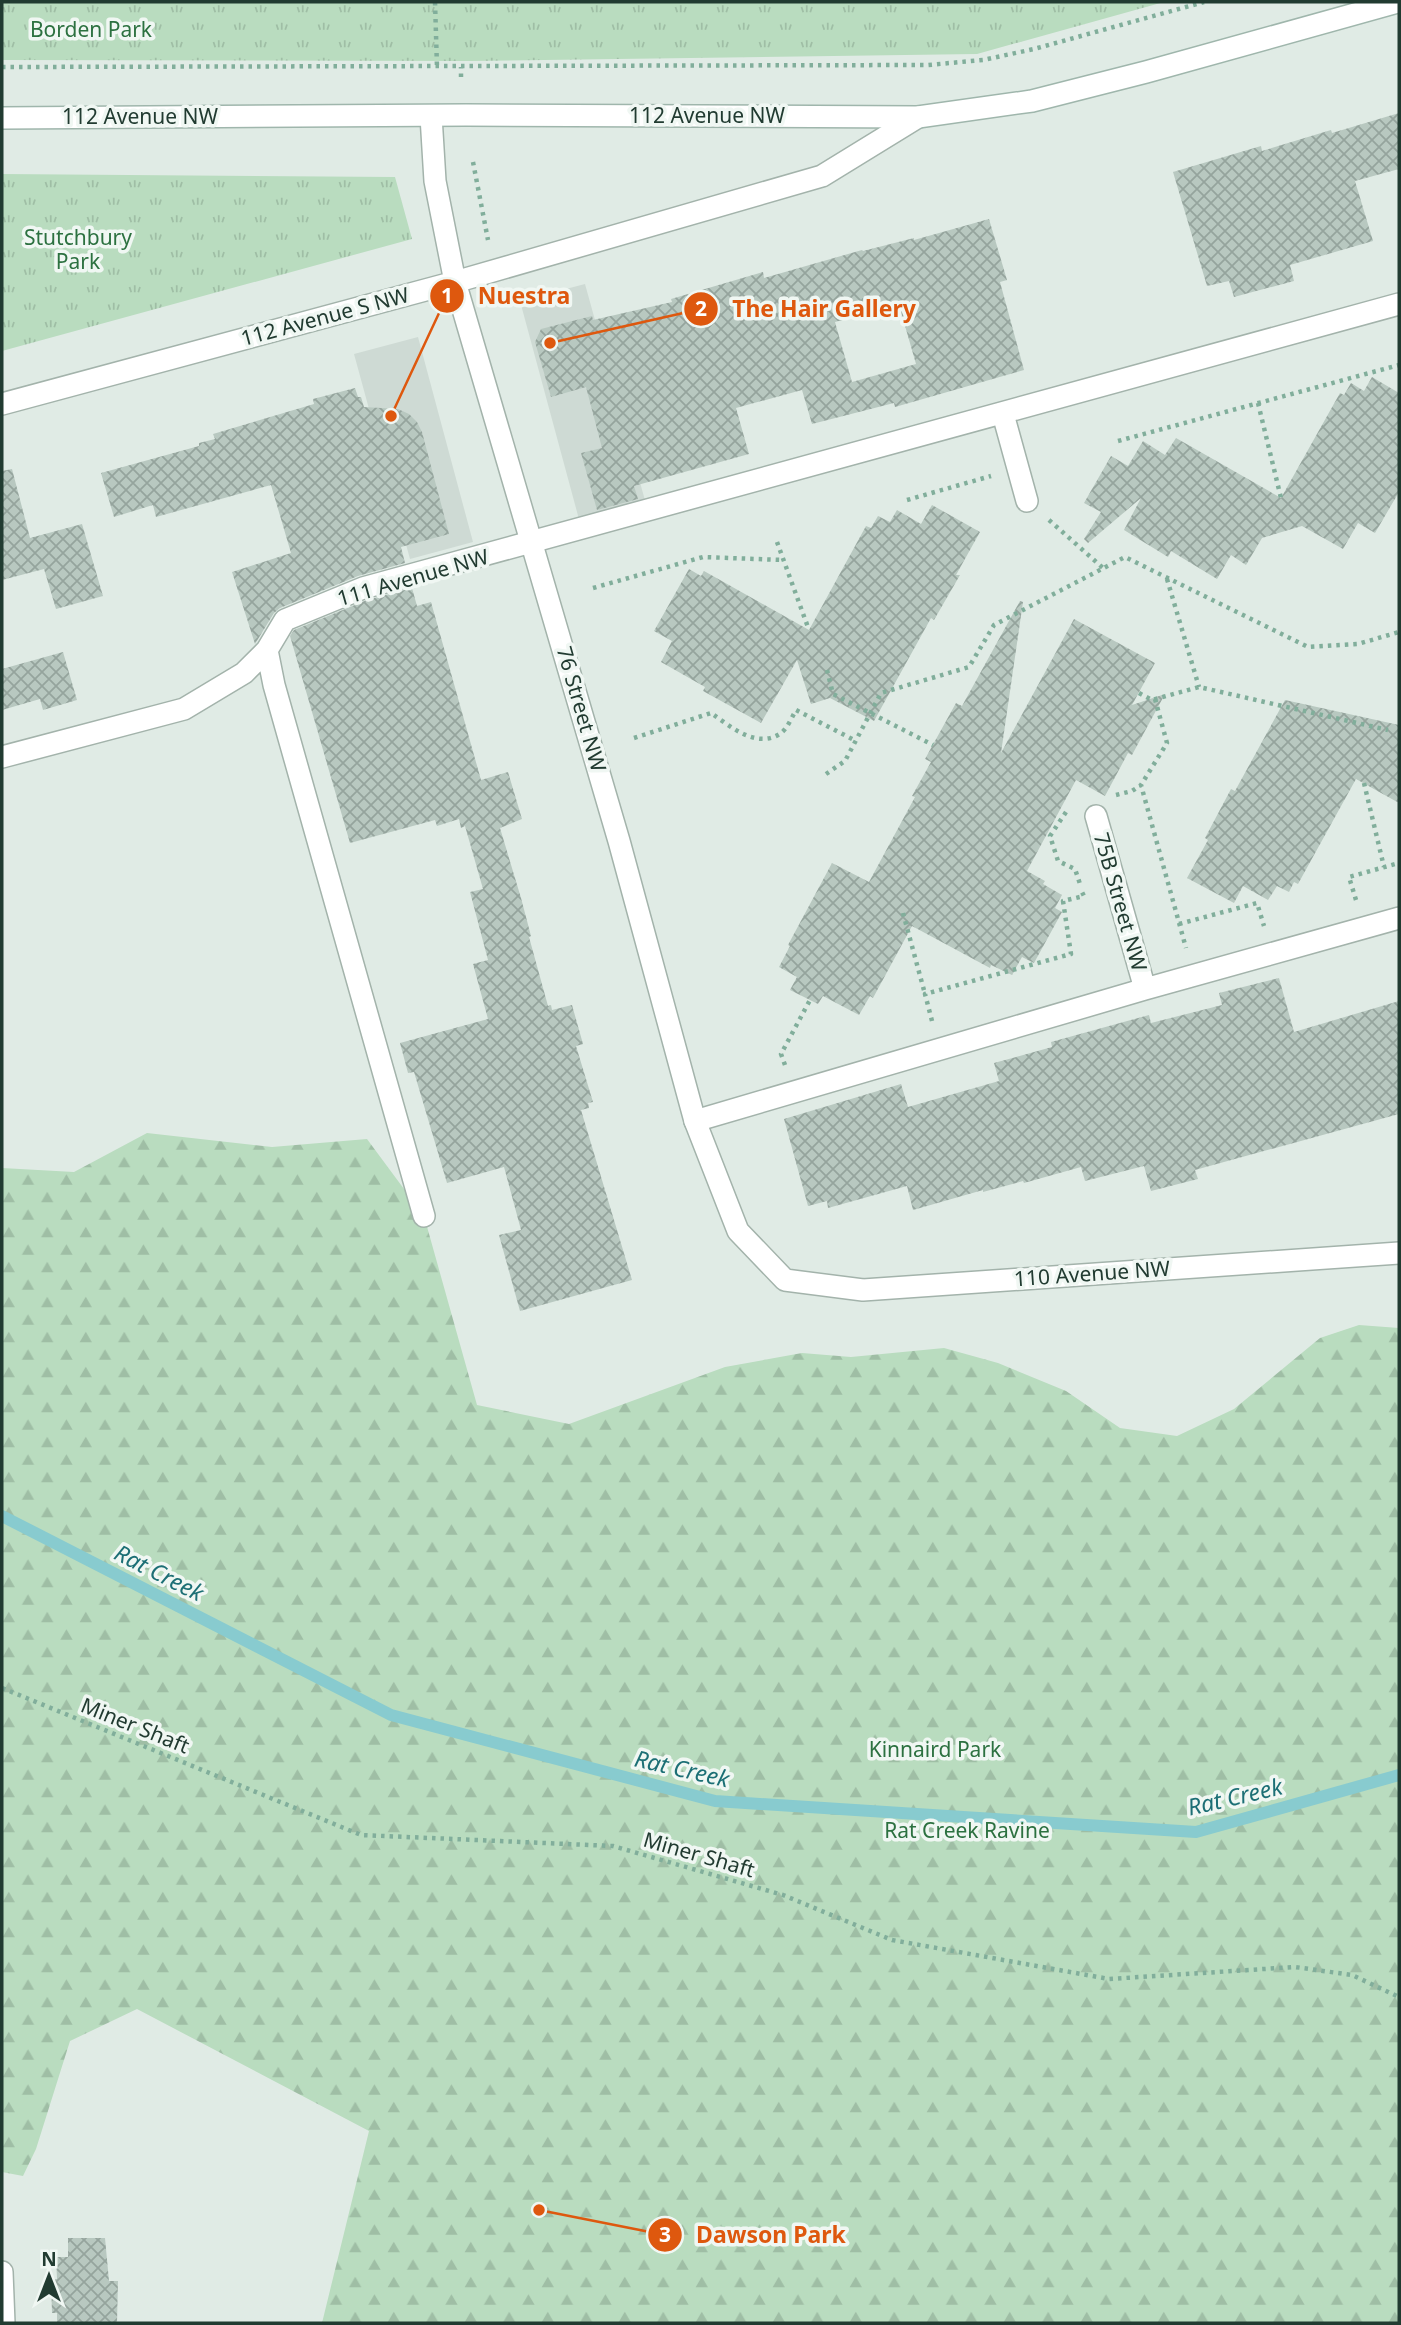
<svg xmlns="http://www.w3.org/2000/svg" width="1401" height="2325" viewBox="0 0 1401 2325" font-family="'Noto Sans',sans-serif">
  <style>
    .built { fill: #cedad4 }
    .grass { fill: url(#grass-tufts) }
    .forest { fill: url(#forest-firs) }
    .lines { fill: none; stroke-linecap: round; stroke-linejoin: round }
    .stream { stroke: #88cbcf; stroke-width: 12 }
    .building { fill: url(#building-cross-hatch); fill-rule: evenodd }
    .service-casing { stroke: #a3b3ab; stroke-width: 24 }
    .minor-casing { stroke: #a3b3ab; stroke-width: 24 }
    .secondary-casing { stroke: #9fb6ac; stroke-width: 24 }
    .path { stroke: #81ae9b; stroke-width: 4.5; stroke-dasharray: 3.5 5; stroke-linecap: butt }
    .service { stroke: #fff; stroke-width: 21 }
    .minor { stroke: #fff; stroke-width: 21 }
    .secondary { stroke: #fff; stroke-width: 21 }
    .labels { text-anchor: middle; stroke-width: 7; stroke-linejoin: round; paint-order: stroke }
    .park-label { font-size: 21px; fill: #2c7140; stroke: #f0f7f3 }
    .street-label { font-size: 21px; fill: #213b31; stroke: #f0f7f3 }
    .water-label { font-size: 23px; font-style: italic; fill: #1c6f75; stroke: #f0f7f3 }
    .leader { fill: none; stroke: #de580e; stroke-width: 2.5 }
    .callout-dot { fill: #de580e; stroke: #f0f7f3; stroke-width: 2.5 }
    .mark-label { font-size: 21px; text-anchor: middle; font-weight: bold; fill: #fff }
    .callout-label { font-size: 23px; text-anchor: middle; font-weight: bold; fill: #de580e; stroke: #f0f7f3; stroke-width: 7; stroke-linejoin: round; paint-order: stroke }
  </style>
  <defs>
    <pattern id="grass-tufts" width="24" height="20" patternUnits="userSpaceOnUse" patternTransform="scale(1.75)"><rect width="24" height="20" fill="#b9dcbf"/><path d="M3 7l-1-3M5 7V3M7 7l1-3M15 17l-1-3M17 17v-4M19 17l1-3" fill="none" stroke="#9fbea5"/></pattern>
    <pattern id="forest-firs" width="22" height="20" patternUnits="userSpaceOnUse" patternTransform="scale(1.75)"><rect width="22" height="20" fill="#b9dcbf"/><path d="M5 1l3.5 6h-7zM16 11l3.5 6h-7z" fill="#9fbea5"/></pattern>
    <pattern id="building-cross-hatch" width="8" height="8" patternUnits="userSpaceOnUse" patternTransform="scale(1.75)"><rect width="8" height="8" fill="#b8c8c0"/><path d="M0 0l8 8M0 8l8-8" fill="none" stroke="#95a49d"/></pattern>
  </defs>
  <rect width="100%" height="100%" fill="#e0ebe5"/>
  <path class="built" d="M585,284L646,504L580,523L520,301Z
    M418,337L473,542L410,559L354,354Z"/>
  <path class="grass" d="M2,2H1164L977,54L470,61L2,60Z
    M2,174L395,177L412,239L2,351Z"/>
  <path class="forest" d="M147,1133L272,1147L367,1139L424,1216L477,1405L569,1424L725,1367L802,1353L851,1357L944,1348L998,1363L1066,1391L1120,1428L1177,1436L1234,1409L1320,1338L1359,1325L1399,1328V2323H322L369,2131L137,2009L70,2041L36,2149L23,2176L2,2172V1168L74,1172Z"/>
  <g class="lines">
    <path class="stream" d="M2,1516L391,1715L715,1801L1196,1832L1399,1775"/>
  </g>
  <path class="building" d="M1399,113V169L1355,181L1373,241L1290,265L1294,281L1234,297L1229,281L1207,286L1173,172L1261,146L1262,151L1331,130L1332,133Z
    M989,219L1007,280L1000,282L1024,370L895,407L894,403L812,424L802,390L736,408L749,454L634,486L638,499L597,510L581,453L602,448L586,387L551,397L535,342L541,329L592,316L593,320L672,302L671,299L763,272L764,278L862,250L863,251L914,238V240ZM899,305L916,364L852,382L835,322Z
    M1372,377L1399,393V492L1375,533L1358,523L1343,549L1302,526L1262,538L1246,565L1231,555L1217,579L1171,551L1168,557L1124,530L1141,498L1088,543L1084,539L1101,512L1084,503L1111,456L1128,466L1143,441L1165,455L1176,438L1281,498L1340,393L1344,395L1351,383L1364,391Z
    M355,388L358,397H361L364,407L398,409L409,414L417,422L422,432L449,534L401,547L405,563L358,576L280,608L274,613L255,644L232,572L291,553L271,485L156,517L153,505L114,517L101,473L199,446V443L215,439L213,434L314,404L313,399Z
    M12,469L30,538L82,524L103,596L56,609L44,569L2,580V471Z
    M932,505L980,532L956,575H960L934,620L931,618L874,721L830,698L811,704L797,660L761,723L703,691L705,687L661,662L672,641L654,631L689,569L701,576L704,571L809,630L866,526L871,528L878,516L890,522L897,510L921,524Z
    M412,588L417,606L431,602L481,780L508,772L522,819L500,828L521,898L531,936L529,937L548,1006L551,1005L552,1010L572,1005L583,1044L576,1046L593,1102L588,1103L589,1108L581,1110L632,1280L520,1311L499,1235L521,1230L504,1167L447,1183L414,1072L408,1073L400,1043L488,1019L473,964L488,960L470,892L483,889L465,826L461,828L459,819L437,826L435,820L350,843L290,636L294,630L367,600Z
    M1020,601L1023,602L1001,753L1074,619L1155,663L1132,705L1165,694L1132,755L1128,753L1105,796L1076,780L1027,871L1045,881L1043,884L1062,895L1055,908L1062,912L1034,963L1022,957L1012,975L991,965L990,968L912,926L873,998L870,996L859,1015L823,996L818,1004L790,990L797,977L779,967L790,946L788,945L832,863L869,882L915,797L912,796L931,762L925,759L956,703L962,706Z
    M63,652L77,700L43,710L40,699L2,710V669Z
    M1285,700L1399,725V803L1356,779L1298,884L1294,882L1289,892L1277,886L1268,900L1243,886L1234,903L1187,878L1208,840L1205,838L1231,789L1235,791Z
    M1279,978L1294,1032L1399,1001V1114L1195,1170L1198,1179L1151,1191L1144,1166L1085,1181L1081,1167L1024,1183L1023,1181L983,1192V1190L913,1210L907,1186L828,1208L827,1201L808,1206L784,1119L901,1084L908,1107L999,1081L994,1063L1052,1047L1051,1042L1149,1015L1151,1023L1222,1005L1219,993Z
    M68,2238H105L109,2281H118L117,2323H57V2313H52L51,2279H57L56,2257H68Z"/>
  <g class="lines">
    <defs>
      <path id="service" d="M1003,414L1027,501
        M267,650L274,685L424,1216
        M2,757L184,709L244,673L267,650L285,620L363,588L1399,304
        M1096,816L1145,989
        M695,1121L1145,989L1399,918"/>
      <path id="minor" d="M431,116L435,181L455,282L619,841L695,1121L738,1231L785,1280L863,1290L1399,1253
        M2,404L455,282L822,176L918,117
        M2,2272L4,2323"/>
      <path id="secondary" d="M2,118L466,115L918,117L1032,101L1146,72L1398,2"/>
    </defs>
    <use href="#service" class="service-casing"/>
    <use href="#minor" class="minor-casing"/>
    <use href="#secondary" class="secondary-casing"/>
    <path class="path" d="M435,2L437,67
      M2,67L928,65L983,60L1034,49L1204,2
      M461,77V67
      M473,162L488,240
      M1258,403L1281,498
      M1118,441L1399,365
      M907,500L991,476
      M1049,520L1103,568
      M777,542L809,630
      M1167,579L1199,687
      M593,588L703,557L783,560
      M827,670L833,694L933,745
      M1139,693L1152,700L1199,687L1388,730
      M1155,699L1167,743L1141,785L1186,948
      M634,738L711,713C730,726 757,750 781,733C787,729 792,717 796,710L856,741
      M826,774L845,761L881,693L969,667L994,625L1125,557L1308,647L1358,644L1399,632
      M1364,783L1384,867
      M1116,795L1132,791L1141,785
      M1066,812L1050,836L1058,861L1075,869L1080,884
      M1356,900L1349,877L1399,863
      M903,913L925,994
      M1179,924L1257,903L1264,926
      M932,1021L925,994L1071,954L1063,901L1084,896L1082,892
      M785,1065L781,1054L810,1000
      M2,1688L361,1835L613,1846L783,1895L892,1940L1109,1979L1295,1967L1352,1975L1399,1997"/>
    <use href="#service" class="service"/>
    <use href="#minor" class="minor"/>
    <use href="#secondary" class="secondary"/>
  </g>
  <g class="labels">
    <g class="park-label">
      <text x="91" y="37">Borden Park</text>
      <text x="78" y="245">Stutchbury<tspan x="78" dy="24">Park</tspan></text>
      <text x="935" y="1757">Kinnaird Park</text>
      <text x="967" y="1838">Rat Creek Ravine</text>
    </g>
    <g class="street-label">
      <text x="707" y="123">112 Avenue NW</text>
      <text x="140" y="124">112 Avenue NW</text>
      <text transform="translate(325 317) rotate(-15)" y="7">112 Avenue S NW</text>
      <text transform="translate(413 578) rotate(-16)" y="7">111 Avenue NW</text>
      <text transform="translate(581 709) rotate(74)" y="7">76 Street NW</text>
      <text transform="translate(1120 902) rotate(74)" y="7">75B Street NW</text>
      <text transform="translate(1092 1274) rotate(-4)" y="7">110 Avenue NW</text>
      <text transform="translate(135 1726) rotate(22)" y="7">Miner Shaft</text>
      <text transform="translate(699 1855) rotate(16)" y="7">Miner Shaft</text>
    </g>
    <g class="water-label">
      <text transform="translate(159 1573) rotate(27)" y="8">Rat Creek</text>
      <text transform="translate(682 1769) rotate(13)" y="8">Rat Creek</text>
      <text transform="translate(1235 1797) rotate(-13)" y="8">Rat Creek</text>
    </g>
  </g>
  <path class="leader" d="M391 416L447 296M550 343L701 309M539 2210L665 2235"/>
  <g class="callout-dot">
    <circle cx="391" cy="416" r="7"/>
    <circle cx="550" cy="343" r="7"/>
    <circle cx="539" cy="2210" r="7"/>
    <circle cx="447" cy="296" r="18"/>
    <circle cx="701" cy="309" r="18"/>
    <circle cx="665" cy="2235" r="18"/>
  </g>
  <g class="mark-label">
    <text x="447" y="303">1</text>
    <text x="701" y="316">2</text>
    <text x="665" y="2242">3</text>
  </g>
  <g class="callout-label">
    <text x="524" y="304">Nuestra</text>
    <text x="824" y="317">The Hair Gallery</text>
    <text x="771" y="2243">Dawson Park</text>
  </g>
  <rect width="1401" height="2325" fill="none" stroke="#213b31" stroke-width="7"/>
  <g transform="translate(49 2276)" stroke="#f0f7f3" stroke-width="5" paint-order="stroke">
  <path d="M0-5L12 26L0 18L-12 26Z" fill="#213b31"/>
  <text y="-10" font-size="19" font-weight="bold" text-anchor="middle" fill="#213b31">N</text>
  </g>
</svg>
